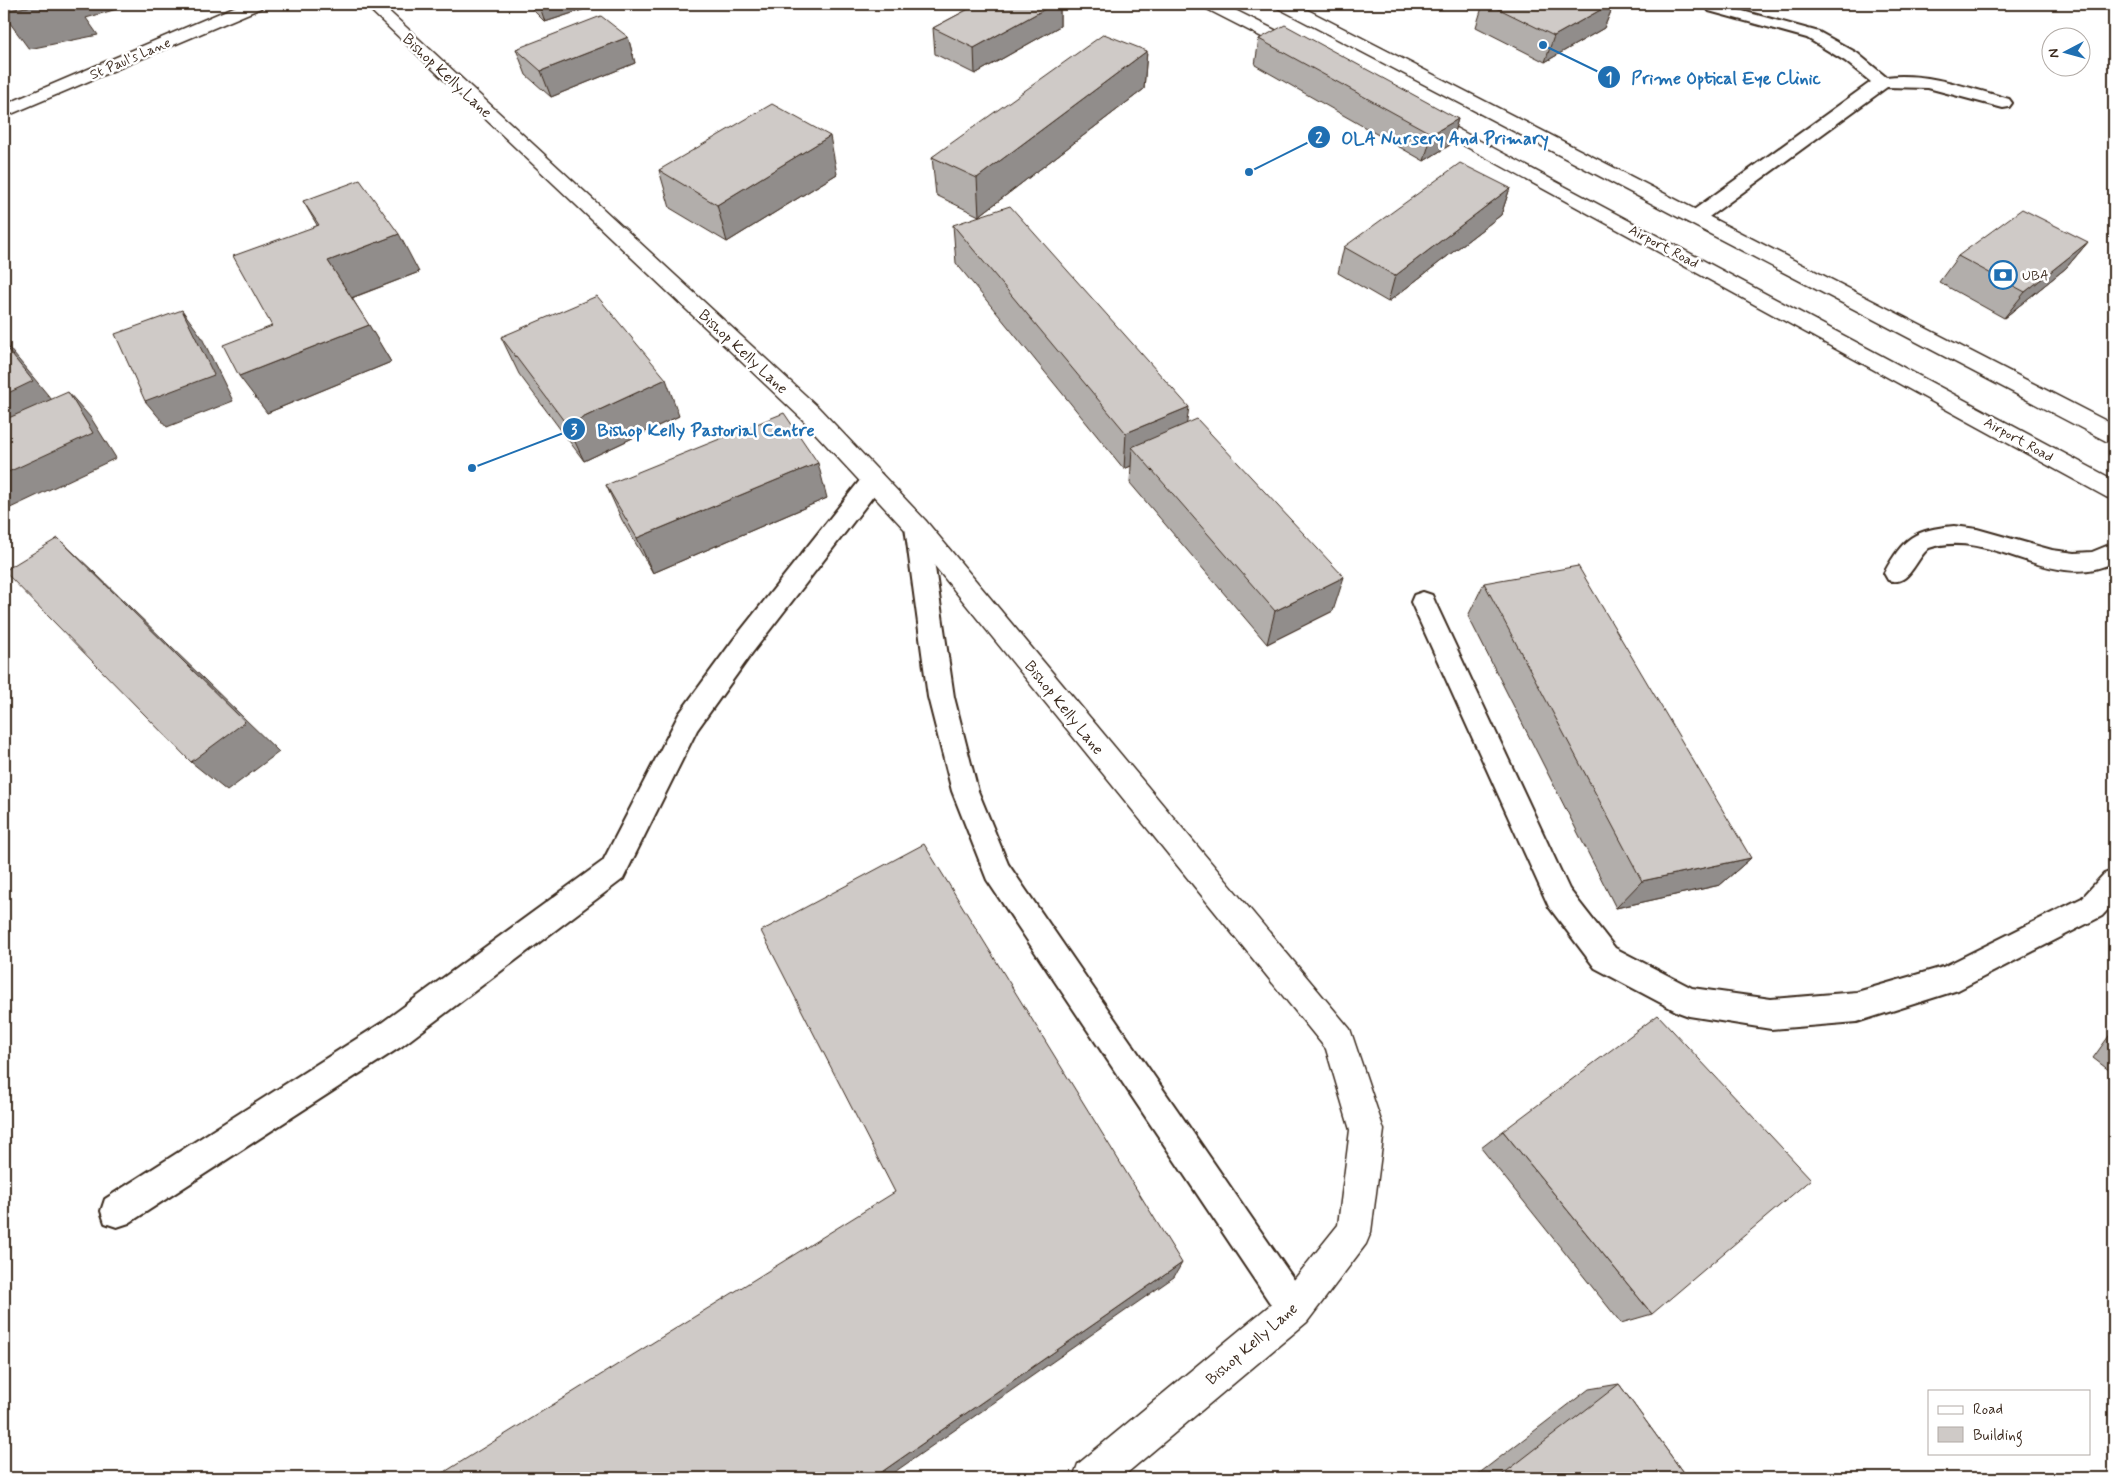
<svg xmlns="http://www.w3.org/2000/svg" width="2118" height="1482" viewBox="0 0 2118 1482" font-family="Mynerve,sans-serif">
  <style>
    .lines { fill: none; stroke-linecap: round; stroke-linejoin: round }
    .service-casing { stroke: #3b2a1e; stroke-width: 4 }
    .minor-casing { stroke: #3b2a1e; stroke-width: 3 }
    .secondary-casing { stroke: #3b2a1e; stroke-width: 3 }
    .service { fill: #fff; fill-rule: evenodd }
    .minor { fill: #fff; fill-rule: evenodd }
    .secondary { fill: #fff; fill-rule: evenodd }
    .wall { fill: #b2aeab; stroke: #3b2a1e }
    .shaded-wall { fill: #918d8b; stroke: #3b2a1e }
    .building { fill: #cfcac7; stroke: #3b2a1e }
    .labels { text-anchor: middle; stroke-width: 5; stroke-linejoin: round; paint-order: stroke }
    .far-street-label { font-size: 14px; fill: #3b2a1e; stroke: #fff }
    .far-poi-label { font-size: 14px; fill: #3b2a1e; stroke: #fff; text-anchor: start }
    .street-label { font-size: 16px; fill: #3b2a1e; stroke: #fff }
    .leader { fill: none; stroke: #1f6fb2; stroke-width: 2 }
    .callout-dot { fill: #1f6fb2; stroke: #fff; stroke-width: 2 }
    .mark-label { font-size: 15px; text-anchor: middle; font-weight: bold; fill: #fff }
    .callout-label { font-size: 18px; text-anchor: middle; font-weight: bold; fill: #1f6fb2; stroke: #fff; stroke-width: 5; stroke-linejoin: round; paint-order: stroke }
  </style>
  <rect width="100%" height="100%" fill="#fff"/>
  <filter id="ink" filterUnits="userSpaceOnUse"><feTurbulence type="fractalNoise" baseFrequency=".02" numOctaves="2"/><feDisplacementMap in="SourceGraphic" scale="10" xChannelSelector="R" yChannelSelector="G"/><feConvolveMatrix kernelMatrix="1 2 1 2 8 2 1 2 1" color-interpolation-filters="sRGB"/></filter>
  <g filter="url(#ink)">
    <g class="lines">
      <defs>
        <path id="service" d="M1717,4L1819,32L1857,53L1886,77C1928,72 1969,88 2009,99L2012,103L2009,107L2003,108L1928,88L1887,87L1702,222H1688L1686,218L1688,214L1871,82L1845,61L1807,38L1709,11L1707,8L1709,5Z
          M873,472L881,474L884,480L881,486L752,653L697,730L623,879L402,1046L129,1223L117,1227L105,1223L101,1211L105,1199L380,1024L603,861L679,714L734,639L865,474Z
          M917,518L925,521L929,527L954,697L978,791L1008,864L1306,1297L1311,1309L1306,1321L1294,1326L1282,1321L987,880L952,791L928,697L905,527L909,521Z
          M1954,526L1977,529L2052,550L2075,553L2092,552L2114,543V562C2053,594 1991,527 1929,548C1914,560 1910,587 1888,580L1884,573C1904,537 1914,530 1954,526Z
          M1423,592L1432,595L1435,602L1569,889L1615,948L1692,988L1771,999L1857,992L1943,967L2082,898L2104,874L2114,870V903L2102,916L1958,990L1857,1022L1771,1029L1689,1016L1678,1012L1595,968L1549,907L1411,602L1414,595Z"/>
        <path id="minor" d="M241,4H263L261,8L4,117V105Z
          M364,4H381L818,407L926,521L1350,1029L1384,1130L1371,1232L1366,1244L1307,1322L1121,1478H1073L1078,1464L1281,1296L1338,1225L1350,1130L1326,1049L908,533L802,419Z"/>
        <path id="secondary" d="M1203,4H1223L1307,46L1310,50L1307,54H1295L1205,8Z
          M1276,4H1296L2114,425V443L2106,441L1278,8Z
          M1420,109L2114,480V500L2106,497L1414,118L1411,114L1414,110Z"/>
      </defs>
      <use href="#service" class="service-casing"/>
      <use href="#minor" class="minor-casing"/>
      <use href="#secondary" class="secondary-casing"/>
      <use href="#service" class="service"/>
      <use href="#minor" class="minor"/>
      <use href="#secondary" class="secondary"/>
    </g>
    <path class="wall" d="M527,4H600L545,22Z
      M978,4H1060V26L975,74L935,54L933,28Z
      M1416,4H1429L1425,7Z
      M1483,4H1614L1604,28L1545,62L1476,27Z
      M628,37L635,63L551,97L526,75L516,49Z
      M1259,39L1458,119L1450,145L1424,161L1255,65Z
      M1147,51L1144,89L979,216L936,195L932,157Z
      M659,170L837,174L727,242L670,208Z
      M1510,188L1501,215L1388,302L1338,273L1344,247Z
      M303,201L419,272L352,298L391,362L267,413L272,326L317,225Z
      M953,225L1187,423L1333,611L1267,644L1130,483L1131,466L1124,469L956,263Z
      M2088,242L2066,268L2004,318L1939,282L1958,256Z
      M501,337L679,416L584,461L519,374Z
      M606,485L827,498L653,573L622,520Z
      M1484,583L1751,858L1720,885L1616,908L1468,616Z
      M2114,1029V1074L2093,1058Z
      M1503,1131L1652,1314L1621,1323L1481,1148Z
      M1619,1384L1687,1478H1473L1589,1389Z"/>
    <path class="shaded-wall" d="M43,4H134L86,18L98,35L29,49L4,15V11Z
      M539,4H600L545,22Z
      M1054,4H1060V26L975,74L974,48Z
      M1611,4H1614L1604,28L1545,62L1554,36Z
      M628,37L635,63L551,97L541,71Z
      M1147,51L1144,89L979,216L977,178Z
      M1458,119L1450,145L1424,161L1432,134Z
      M830,136L837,174L727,242L717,205Z
      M1510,188L1501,215L1388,302L1395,276Z
      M399,234L419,272L351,298L328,261Z
      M2088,242L2066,268L2004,318L2025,292Z
      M182,310L201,336L233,401L167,427L145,401Z
      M369,325L391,362L267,413L239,376Z
      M4,342L57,406L4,432Z
      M666,379L679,416L584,461L567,425Z
      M68,392L91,418L116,458L4,511V474Z
      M1189,407L1184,443L1132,447L1131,466L1124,469L1126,433Z
      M818,463L827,498L653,573L637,538Z
      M58,538L95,573L279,752L227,791L191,762Z
      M1344,577L1333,611L1267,644L1275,611Z
      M1751,858L1720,885L1616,908L1642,881Z
      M1182,1263L1174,1277L886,1478H873Z"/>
    <path class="building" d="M4,4H43L4,11Z
      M978,4H1054L974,48L933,28Z
      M1489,4H1611L1554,36Z
      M601,16L628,37L541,71L516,49Z
      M1285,25L1458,119L1432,134L1259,39Z
      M1104,34L1147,51L977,178L932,157Z
      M772,104L830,136L717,205L659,170Z
      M1460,163L1510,188L1395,276L1344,247Z
      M360,180L399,234L328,261L369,325L239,376L223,345L272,326L233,256L319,225L303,201Z
      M1010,206L1189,407L1126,433L953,225Z
      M2022,209L2088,242L2025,292L1958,256Z
      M597,296L666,379L567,425L501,337Z
      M182,310L214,375L145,401L115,334Z
      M4,345L33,381L4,395Z
      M68,392L93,433L4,474V420Z
      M784,413L818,463L637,538L606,485Z
      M1197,419L1344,577L1275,611L1132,447Z
      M58,538L245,722L191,762L4,571Z
      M1578,566L1751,858L1642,881L1484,583Z
      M924,844L1182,1263L873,1478H435L895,1192L761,931Z
      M1658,1015L1811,1179L1652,1314L1503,1131Z
      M1619,1384L1687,1478H1498Z"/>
  </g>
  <defs>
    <symbol id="bank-ring" viewBox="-11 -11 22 22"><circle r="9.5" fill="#fff" stroke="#1f6fb2" stroke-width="1.5"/><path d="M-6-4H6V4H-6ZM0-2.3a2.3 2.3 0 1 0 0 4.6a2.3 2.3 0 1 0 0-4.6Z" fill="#1f6fb2"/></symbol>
  </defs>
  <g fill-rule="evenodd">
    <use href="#bank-ring" x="1987" y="259" width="32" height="32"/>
  </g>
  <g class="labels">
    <g class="far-street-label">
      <text transform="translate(130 58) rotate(-23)" y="5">St Paul's Lane</text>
      <text transform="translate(1664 246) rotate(28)" y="5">Airport Road</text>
      <text transform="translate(2019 439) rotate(29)" y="5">Airport Road</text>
    </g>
    <g class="far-poi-label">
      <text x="2022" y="280">UBA</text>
    </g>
    <g class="street-label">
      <text transform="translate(448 75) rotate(43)" y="6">Bishop Kelly Lane</text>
      <text transform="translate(744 351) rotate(43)" y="6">Bishop Kelly Lane</text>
      <text transform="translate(1065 707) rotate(51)" y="6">Bishop Kelly Lane</text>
      <text transform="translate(1251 1343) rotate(-41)" y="6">Bishop Kelly Lane</text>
    </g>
  </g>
  <path class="leader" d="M1543 45L1609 77M1249 172L1319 137M472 468L574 429"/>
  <g class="callout-dot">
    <circle cx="1543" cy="45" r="5"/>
    <circle cx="1249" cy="172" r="5"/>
    <circle cx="472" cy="468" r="5"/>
    <circle cx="1609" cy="77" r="12"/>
    <circle cx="1319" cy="137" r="12"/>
    <circle cx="574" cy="429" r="12"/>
  </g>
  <g class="mark-label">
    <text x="1609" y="83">1</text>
    <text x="1319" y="143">2</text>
    <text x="574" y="435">3</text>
  </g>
  <g class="callout-label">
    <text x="1726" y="84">Prime Optical Eye Clinic</text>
    <text x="1445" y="144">OLA Nursery And Primary</text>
    <text x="706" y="436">Bishop Kelly Pastorial Centre</text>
  </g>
  <rect width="2118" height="1482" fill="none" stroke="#fff" stroke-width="20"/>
  <rect x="10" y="10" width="2098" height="1462" fill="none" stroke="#3b2a1e" stroke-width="2" filter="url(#ink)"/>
  <rect x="1928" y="1390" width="162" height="65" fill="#ffffff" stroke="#b1aaa5"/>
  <rect x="1938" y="1406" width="25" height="8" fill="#ffffff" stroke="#b1aaa5"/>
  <text x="1973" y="1414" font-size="15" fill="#3b2a1e">Road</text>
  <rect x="1938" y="1427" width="25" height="15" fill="#cfcac7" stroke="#b1aaa5"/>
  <text x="1973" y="1440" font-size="15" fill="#3b2a1e">Building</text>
  <g transform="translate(2066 52) rotate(264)"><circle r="24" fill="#ffffff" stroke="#b1aaa5"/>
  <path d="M0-4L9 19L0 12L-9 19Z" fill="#1f6fb2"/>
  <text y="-8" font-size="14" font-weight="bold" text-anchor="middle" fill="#3b2a1e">N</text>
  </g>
</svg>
